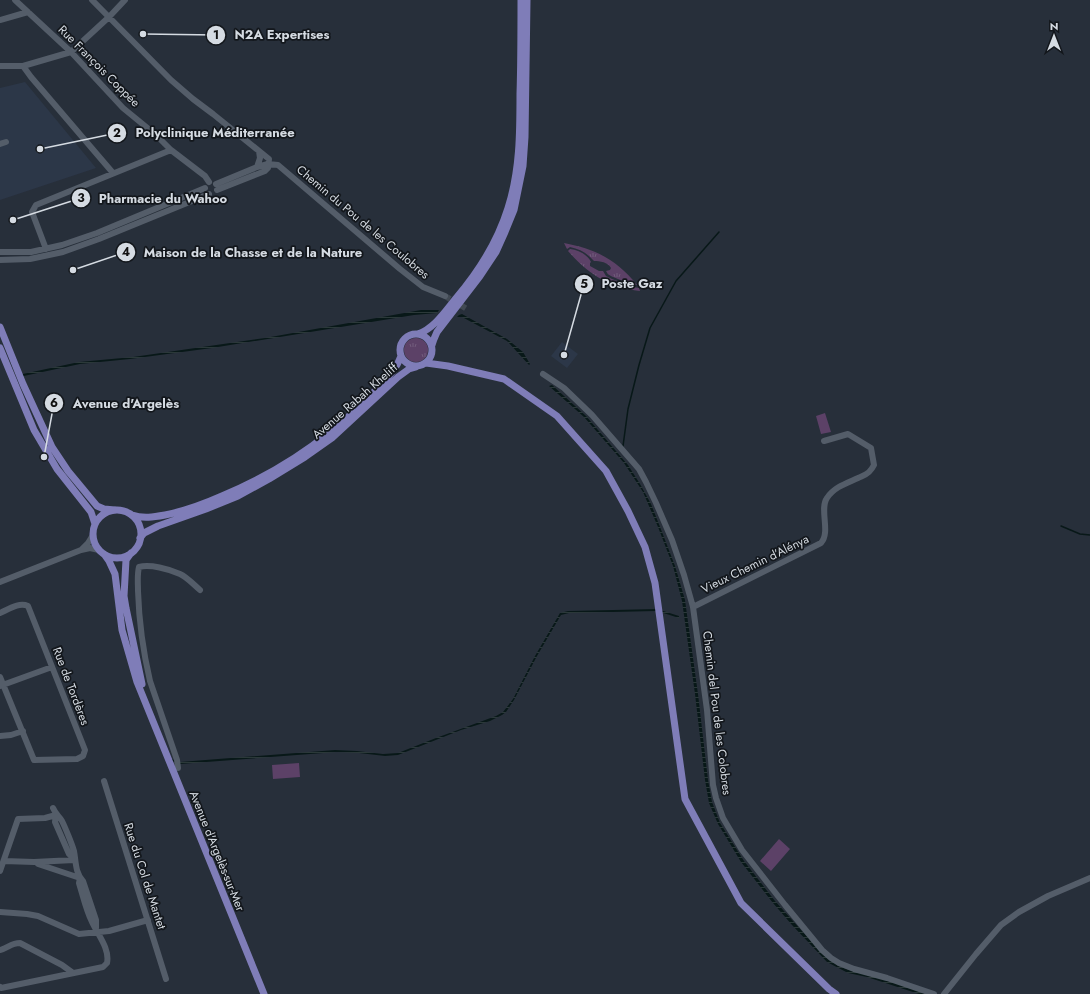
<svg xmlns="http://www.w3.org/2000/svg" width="1090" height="994" viewBox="0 0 1090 994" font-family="Jost,sans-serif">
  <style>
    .built { fill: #2c3748 }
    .grass { fill: url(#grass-tufts) }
    .park { fill: #5c4167 }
    .water { fill: url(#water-rules) }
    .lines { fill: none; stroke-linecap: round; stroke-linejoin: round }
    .stream { stroke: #081818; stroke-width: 1.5 }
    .minor-tunnel { stroke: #414953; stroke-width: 6; stroke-dasharray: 6 3; stroke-linecap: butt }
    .minor { stroke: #545d69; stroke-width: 6 }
    .major { stroke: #7f7db8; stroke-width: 7 }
    .labels { text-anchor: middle; stroke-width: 3.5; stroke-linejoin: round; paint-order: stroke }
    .street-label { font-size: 12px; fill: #d5dbe2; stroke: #13171c }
    .leader { fill: none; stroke: #d5dbe2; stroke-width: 1.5 }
    .callout-dot { fill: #d5dbe2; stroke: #13171c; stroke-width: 1.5 }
    .mark-label { font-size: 12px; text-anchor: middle; font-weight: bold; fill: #111 }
    .callout-label { font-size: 13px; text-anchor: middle; font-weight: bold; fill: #d5dbe2; stroke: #13171c; stroke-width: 3.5; stroke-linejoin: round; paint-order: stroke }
  </style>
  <defs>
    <pattern id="grass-tufts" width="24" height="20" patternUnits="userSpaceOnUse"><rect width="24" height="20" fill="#5c4167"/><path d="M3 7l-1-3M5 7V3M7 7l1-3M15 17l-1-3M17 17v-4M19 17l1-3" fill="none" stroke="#725c7c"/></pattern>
    <pattern id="water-rules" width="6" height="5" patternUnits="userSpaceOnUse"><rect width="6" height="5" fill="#081818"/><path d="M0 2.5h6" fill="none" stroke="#2b3939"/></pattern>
  </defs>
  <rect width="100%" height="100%" fill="#272f3a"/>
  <path class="built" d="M25,82L96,168L0,200V88Z
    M562,342L578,354L567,368L551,356Z"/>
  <path class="grass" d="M564,243C596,249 617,260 637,285C633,285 615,278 611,276C607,274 608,274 606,271L610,270L611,268C608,262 600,261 594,261C587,253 580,249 570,247L567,249Z
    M570,249C578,250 587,254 591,262L590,263V266L599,271H603L606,276L612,279L633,287L639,288L640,291C609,287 589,275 568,251Z
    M404 350a12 12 0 1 1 24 0a12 12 0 1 1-24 0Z"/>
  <path class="park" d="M825,413L831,432L821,434L816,416Z
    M299,763L300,777L273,779L272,765Z
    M779,839L790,849L771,871L760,861Z"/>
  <path class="water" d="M421,310H439L437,313L414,315L212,348L130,359L80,364L19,377L18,375L79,362L133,357L265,338Z
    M462,314L507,339L523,352L530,364L529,365L507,341L462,317H457L459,315Z
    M552,385L586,416L628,465L640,484L651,504L662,532L675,566L685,600L698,694L708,780L712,802L720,823L744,861L775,901L819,950L838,966L849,970L868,974L928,994H919L867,977L848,973L827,962L792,925L773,903L741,862L718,824L709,803L705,780L695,694L682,601L673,566L658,527L643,492L624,463L584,417L549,386Z
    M657,609L679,616V618L657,611L569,613L561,615L537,656L514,700L506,712L502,715L490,721L461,730L398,755L385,756L359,753L337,752L180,764L172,761V759L180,762L335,750L357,751L383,754L398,753L436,738L496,716L503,712L513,699L535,656L560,613L568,611Z"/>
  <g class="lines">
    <path class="stream" d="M623,446L628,409L639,365L650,328L676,281L719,232
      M1061,526L1080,534L1090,535"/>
    <path class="minor-tunnel" d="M445,296L467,309"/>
    <path class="minor" d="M15,0L71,52L123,108L156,135L171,150L205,176L209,182
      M92,0L171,80L193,99L213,114L269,159L268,168L265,171L217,190
      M0,20L28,12
      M0,66H23L71,52L109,17L125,0
      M23,66L31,77L113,173
      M0,144L6,142
      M257,167L260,158L259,151
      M216,184L257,167L268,164L278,165L400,269L423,287L445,296
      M46,249L32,212L36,205L171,150
      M0,252H31L62,245L97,233L205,188
      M0,260L30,259L63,252L99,239L209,194
      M543,374L564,388L592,415L639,469L646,482L656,503L672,540L684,575L693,607L707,710L713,785L716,798L723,818L742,850L785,905L822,950L831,958L839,963L854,969L887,978L934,994
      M93,535L88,543L81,550L90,548L99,550
      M0,582L81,550
      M693,607L821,543C831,532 819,509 827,498C834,487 847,483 858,478C862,476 866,475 869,472C871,470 873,467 874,465L871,448L848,434L824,441
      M0,613C9,609 19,602 28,606L85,750L83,756L77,759L34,760L0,677
      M0,686L52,667
      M0,736L11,735L23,731
      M178,768L177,760L150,681C143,651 139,622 138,591C138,583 137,575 139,567C150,564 169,569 180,574C187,577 194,585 200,590
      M104,781L166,979
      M53,808C56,815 59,816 62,821C65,827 72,844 74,851C76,861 75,873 83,881L96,920V928
      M56,815L55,822L69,854L74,859
      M4,861L34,862L74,860
      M38,864L80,878
      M0,871L18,819L45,818L56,815
      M0,912L27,914L38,916L79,934L109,931L148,920
      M0,950C8,948 11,943 20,943L62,965L73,973
      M0,987L1,988L103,967L107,963C110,949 98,935 92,922C86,910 83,896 79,883L80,878
      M944,994L976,954L1001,925L1019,912L1048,896L1090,878"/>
    <path class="major" d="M0,327L23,384L52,447L68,471L97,506L104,509L115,510
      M400 350a16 16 0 1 1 32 0a16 16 0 1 1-32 0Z
      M418,334C435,328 446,310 457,297C479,271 498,240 508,208C520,171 520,132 520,94C521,63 521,31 521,0
      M432,345L434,339L437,332L480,276L496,252L505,232L514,210L523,166L525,137L527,0
      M0,348L34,430L57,469L91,512L95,524
      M426,363L448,366L504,379L557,416L606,471L628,511L645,547L655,583L685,799L741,903L829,989L836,994
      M93 534a24 24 0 1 1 48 0a24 24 0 1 1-48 0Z
      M132,515C143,519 154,517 165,515C185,511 204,504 222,496C260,480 297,459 329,433C345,421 360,406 374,392C384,381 396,371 401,356
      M140,538L144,533L158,526L206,509L238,496L269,479L305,457L332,438L398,377L409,369L416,367
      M131,553L126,560L124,596L126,608L142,684
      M104,554L109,561L115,574L122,630L137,682L264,994"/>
  </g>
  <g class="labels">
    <g class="street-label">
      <text transform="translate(99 66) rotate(45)" y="4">Rue François Coppée</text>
      <text transform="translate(363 222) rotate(40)" y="4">Chemin du Pou de les Coulobres</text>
      <text transform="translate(355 401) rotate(-41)" y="4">Avenue Rabah Kheliff</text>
      <text transform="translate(755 564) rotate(-26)" y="4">Vieux Chemin d’Alénya</text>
      <text transform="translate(71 686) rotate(69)" y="4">Rue de Tordères</text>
      <text transform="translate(717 713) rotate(83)" y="4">Chemin del Pou de les Colobres</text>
      <text transform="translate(217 851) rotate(68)" y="4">Avenue d'Argelès-sur-Mer</text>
      <text transform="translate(145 876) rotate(72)" y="4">Rue du Col de Mantet</text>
    </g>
  </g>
  <path class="leader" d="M143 34L216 35M40 149L117 133M13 220L81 198M73 270L126 252M564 355L584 284M44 457L54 403"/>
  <g class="callout-dot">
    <circle cx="143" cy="34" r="4"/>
    <circle cx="40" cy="149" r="4"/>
    <circle cx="13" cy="220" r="4"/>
    <circle cx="73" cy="270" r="4"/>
    <circle cx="564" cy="355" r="4"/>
    <circle cx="44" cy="457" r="4"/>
    <circle cx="216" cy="35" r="10"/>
    <circle cx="117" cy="133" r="10"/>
    <circle cx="81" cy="198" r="10"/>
    <circle cx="126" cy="252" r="10"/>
    <circle cx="584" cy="284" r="10"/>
    <circle cx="54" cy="403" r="10"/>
  </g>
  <g class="mark-label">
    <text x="216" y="39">1</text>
    <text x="117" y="137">2</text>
    <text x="81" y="202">3</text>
    <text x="126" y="256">4</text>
    <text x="584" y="288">5</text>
    <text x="54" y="407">6</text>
  </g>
  <g class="callout-label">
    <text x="282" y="39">N2A Expertises</text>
    <text x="215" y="137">Polyclinique Méditerranée</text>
    <text x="163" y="203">Pharmacie du Wahoo</text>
    <text x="253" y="257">Maison de la Chasse et de la Nature</text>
    <text x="632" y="288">Poste Gaz</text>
    <text x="126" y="408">Avenue d'Argelès</text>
  </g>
  <g transform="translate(1054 36)" stroke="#13171c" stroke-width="3" paint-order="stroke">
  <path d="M0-3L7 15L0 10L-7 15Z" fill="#d5dbe2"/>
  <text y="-6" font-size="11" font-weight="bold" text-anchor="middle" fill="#d5dbe2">N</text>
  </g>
</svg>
